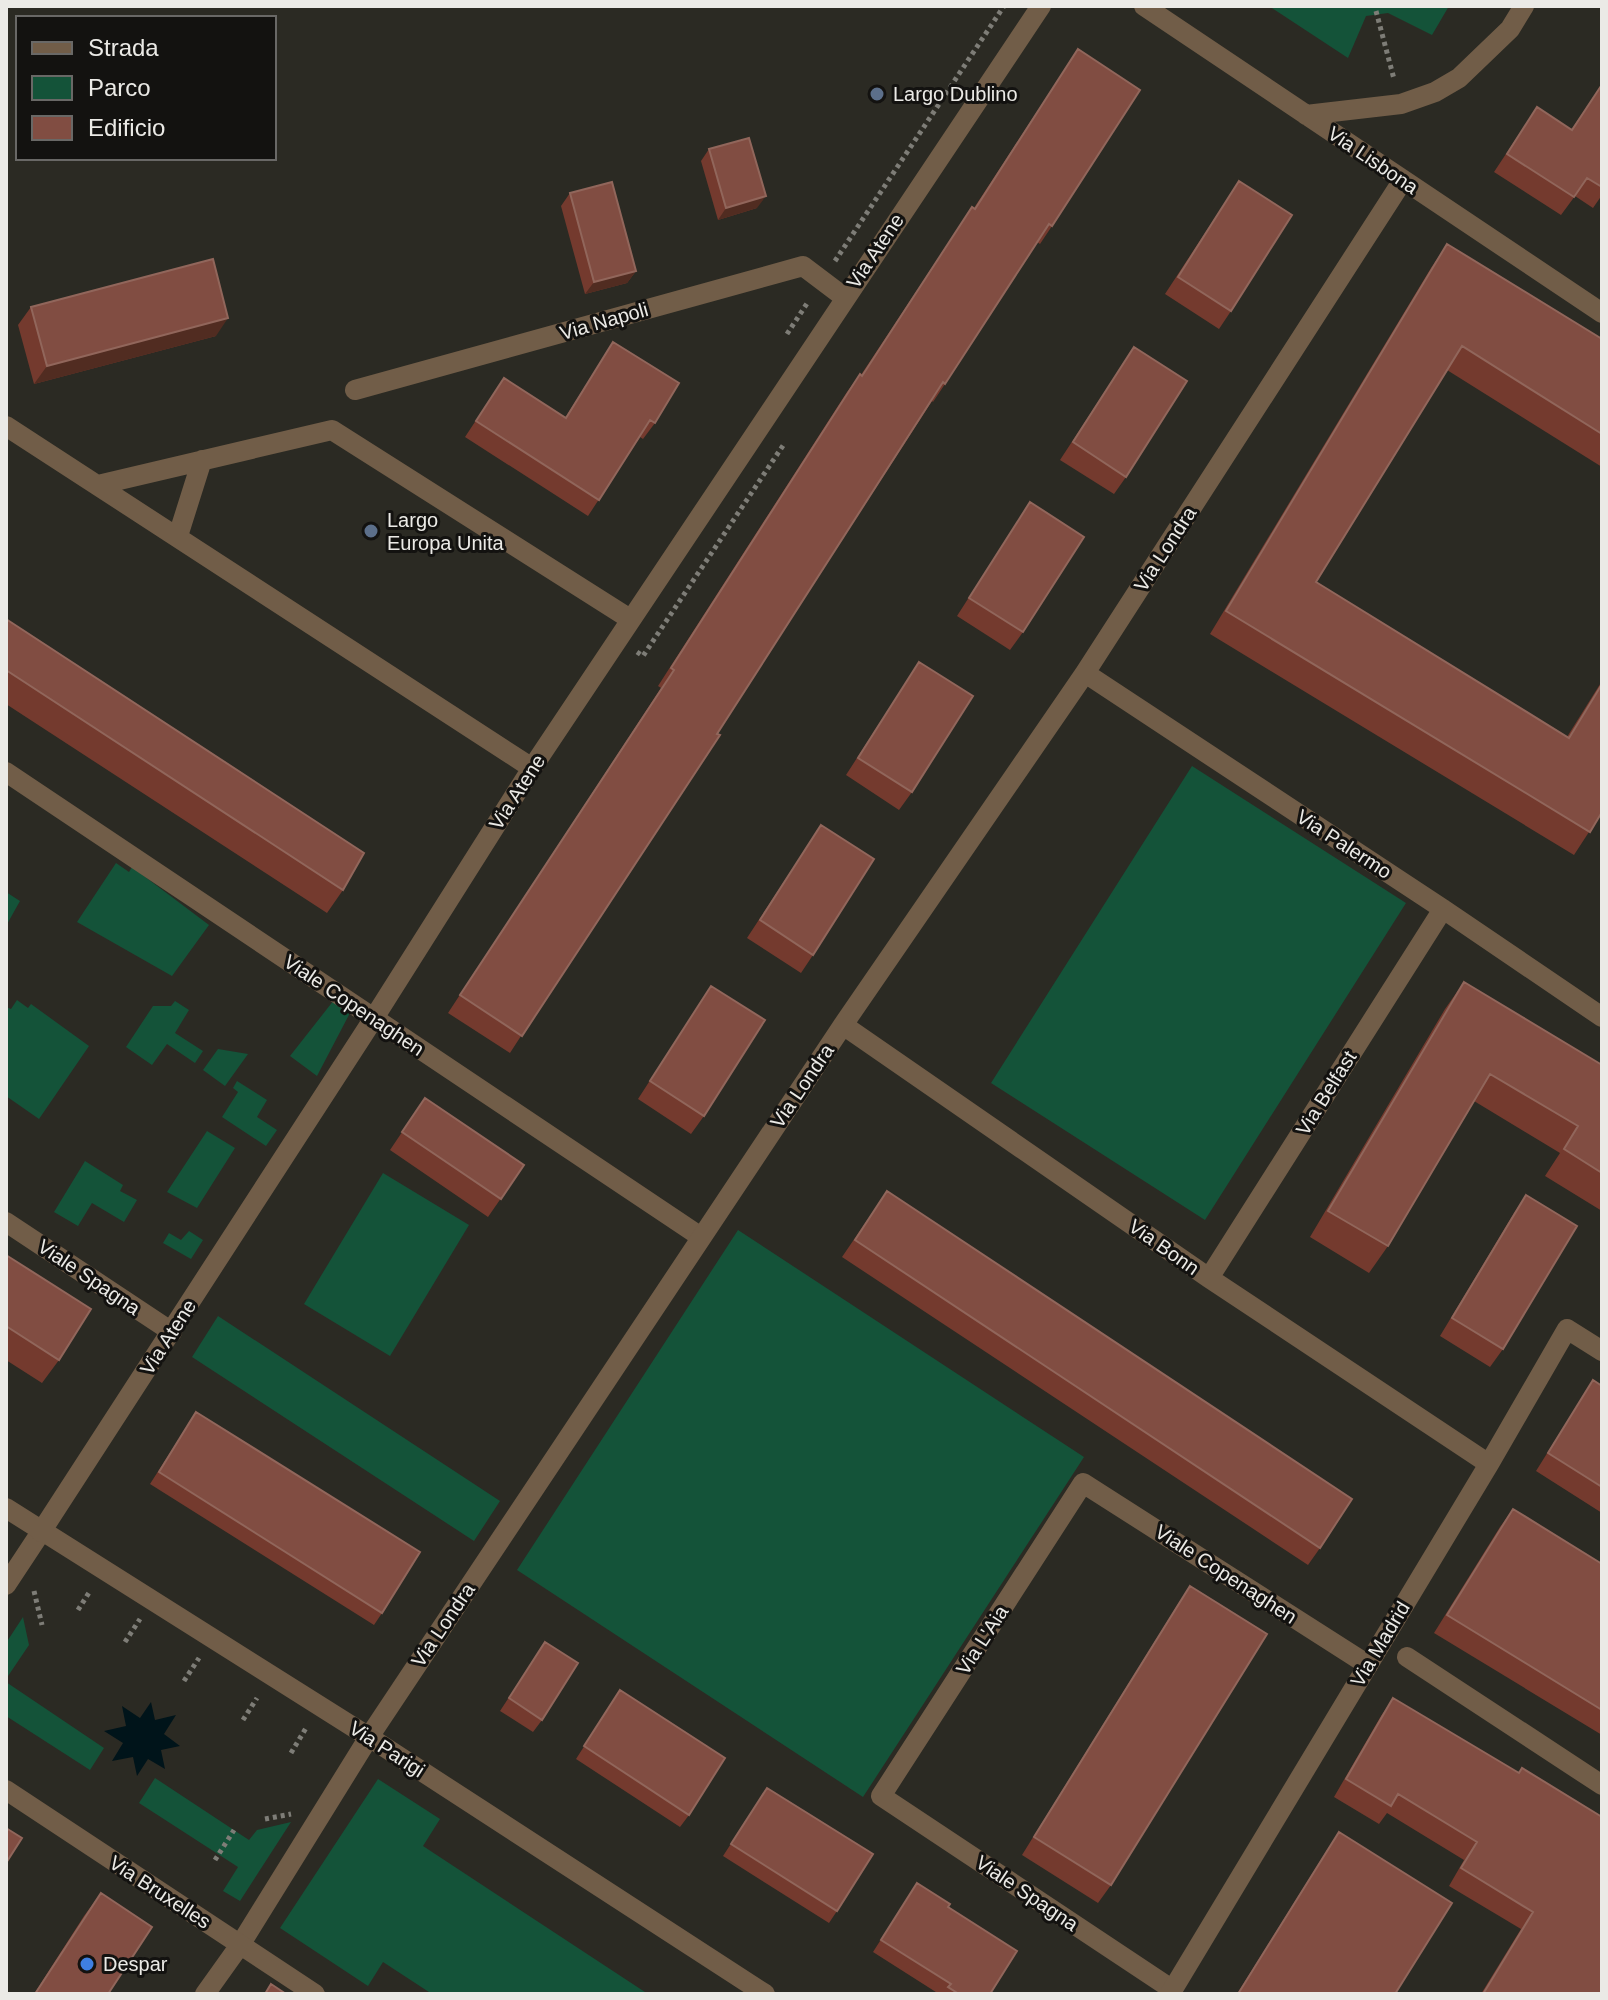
<svg xmlns="http://www.w3.org/2000/svg" width="1608" height="2000" viewBox="0 0 1608 2000" font-family="Helvetica,sans-serif">
  <style>
    .green { fill: #145339 }
    .water { fill: #00141a }
    .lines { fill: none; stroke-linecap: round; stroke-linejoin: round }
    .path { stroke: #7e7d77; stroke-width: 5; stroke-dasharray: 4 4; stroke-linecap: butt }
    .pedestrian { stroke: #715d48; stroke-width: 20 }
    .minor { stroke: #715d48; stroke-width: 20 }
    .wall { fill: #743a2e }
    .shaded-wall { fill: #512c21 }
    .building { fill: #814d42; stroke: #91665b; stroke-width: 2 }
    .service-dot { fill: #5c6f8a; stroke: #131210; stroke-width: 3 }
    .shop-dot { fill: #3f7fe0; stroke: #131210; stroke-width: 3 }
    .labels { text-anchor: middle; stroke-width: 6; stroke-linejoin: round; paint-order: stroke }
    .poi-label { font-size: 20px; fill: #ebeae6; stroke: #131210; text-anchor: start }
    .street-label { font-size: 20px; fill: #ebeae6; stroke: #131210 }
  </style>
  <rect width="100%" height="100%" fill="#2b2a23"/>
  <path class="green" d="M1269,6H1449L1432,35L1388,13L1366,16L1348,58Z
    M1192,766L1406,903L1205,1220L991,1083Z
    M116,863L129,872L132,867L209,925L172,976L77,922Z
    M6,892L20,901L6,926Z
    M17,1000L28,1008L31,1004L89,1046L39,1119L6,1096V1007L11,1009Z
    M334,1000L351,1011L317,1076L290,1056Z
    M175,1001L189,1010L175,1033L203,1051L195,1063L167,1044L152,1065L126,1047L153,1006H171Z
    M218,1049L248,1054L225,1086L203,1070Z
    M237,1081L267,1100L257,1117L277,1130L266,1146L222,1117L238,1092L233,1088Z
    M207,1131L235,1148L197,1208L167,1192Z
    M85,1161L123,1185L120,1191L137,1200L124,1222L92,1203L78,1226L54,1212Z
    M383,1173L469,1225L390,1356L304,1304Z
    M738,1230L1084,1457L863,1797L517,1570Z
    M189,1231L203,1240L191,1259L163,1243L169,1233L181,1240Z
    M218,1316L500,1501L474,1541L192,1357Z
    M23,1617L29,1645L6,1679V1643Z
    M6,1682L104,1748L90,1770L6,1716Z
    M155,1778L249,1840L257,1830L291,1822L240,1901L223,1891L238,1867L139,1803Z
    M378,1779L440,1819L423,1846L648,1994H432L383,1962L368,1986L280,1928Z"/>
  <path class="water" d="M151,1702L155,1720L176,1715L164,1734L180,1746L161,1750L165,1769L148,1759L137,1776L133,1757L112,1761L123,1743L104,1731L126,1726L122,1706L140,1718Z"/>
  <g class="lines">
    <path class="path" d="M1376,11L1394,79
      M835,261L1004,6
      M787,334L808,302
      M637,652L643,656L784,444
      M34,1591L42,1625
      M78,1610L90,1591
      M125,1642L140,1619
      M184,1681L199,1658
      M243,1720L257,1698
      M291,1753L306,1728
      M265,1819L291,1814
      M215,1860L234,1830"/>
    <path class="pedestrian" d="M6,772L701,1237
      M6,1222L172,1332
      M6,1585L41,1532
      M240,1945L369,1737
      M1173,1990L881,1796L1083,1483L1368,1665"/>
    <path class="minor" d="M1144,6L1602,313
      M1306,115L1401,104L1435,92L1459,78L1510,29L1524,6
      M355,390L803,266L844,297
      M6,426L532,768
      M98,485L332,430L630,619
      M178,536L202,460
      M1085,673L1443,909L1602,1017
      M843,1025L1209,1278L1489,1464
      M1209,1278L1443,909
      M6,1508L369,1737L765,1994
      M41,1532L374,1018L532,768L1041,6
      M1407,1657L1602,1785
      M369,1737L843,1025L1085,673L1403,180
      M6,1790L315,1994
      M205,1994L240,1945
      M1170,1994L1489,1464L1567,1329L1602,1351"/>
  </g>
  <path class="wall" d="M1078,49L1052,226L1040,244L1037,242L945,384L933,402L932,401L510,1053L448,1013L661,688L658,686L847,392L860,374L861,375L960,225L972,207L974,208Z
    M1601,86L1602,87V195L1593,208L1575,196L1561,215L1494,172L1537,107L1571,130Z
    M709,149L757,208L718,220L701,161Z
    M1239,181L1231,311L1219,329L1165,294Z
    M570,193L636,271L627,283L585,294L561,206Z
    M1447,244L1602,339V467L1447,370L1316,582L1567,737L1602,681V812L1574,855L1210,634L1431,268Z
    M31,307L216,336L34,384L18,325Z
    M613,342L655,423L643,439L640,437L588,516L465,437L504,378L565,418Z
    M1134,347L1126,477L1114,494L1060,460Z
    M1030,502L1023,632L1010,650L957,616Z
    M6,619L343,890L327,913L6,704Z
    M919,662L912,792L899,810L846,775Z
    M821,825L813,955L801,973L747,938Z
    M1464,982L1602,1065V1211L1545,1176L1560,1153L1474,1101L1388,1246L1369,1273L1310,1237L1445,1009Z
    M711,986L704,1116L691,1134L638,1099Z
    M425,1098L524,1165L488,1217L390,1150Z
    M887,1191L1320,1548L1308,1565L842,1257Z
    M1526,1195L1503,1349L1490,1367L1440,1336L1514,1213Z
    M6,1255L59,1360L42,1383L6,1360Z
    M1593,1380L1602,1386V1513L1536,1471Z
    M196,1412L382,1613L374,1625L150,1484Z
    M1513,1509L1602,1564V1735L1434,1633L1500,1527Z
    M1190,1586L1111,1885L1098,1903L1022,1855L1178,1604Z
    M545,1642L542,1720L533,1732L500,1711Z
    M620,1690L689,1815L680,1827L576,1759Z
    M1393,1698L1602,1994H1481L1521,1929L1449,1886L1464,1860L1387,1813L1379,1824L1334,1797L1381,1716Z
    M767,1788L837,1911L829,1923L723,1856Z
    M1339,1832L1395,1994H1237L1327,1850Z
    M917,1883L948,1907L990,1994H939L873,1952Z
    M101,1893L108,1994H34L84,1916Z"/>
  <path class="shaded-wall" d="M766,196L757,208L718,220L726,208Z
    M636,271L627,283L585,294L594,282Z
    M228,318L216,336L34,384L47,366Z"/>
  <path class="building" d="M1078,49L1140,90L1052,226L1049,224L945,384L943,382L717,734L720,735L522,1036L460,995L674,670L671,668L860,374L862,376L972,207L975,209Z
    M1601,86L1602,87V187L1587,178L1574,197L1507,154L1537,107L1572,130Z
    M749,138L766,196L726,208L709,149Z
    M1239,181L1292,215L1231,311L1178,277Z
    M612,182L636,271L594,282L570,193Z
    M1447,244L1602,339V434L1462,346L1316,582L1569,738L1602,684V812L1590,832L1226,611Z
    M213,259L228,318L47,366L31,307Z
    M613,342L679,383L655,423L650,420L599,500L476,421L504,378L566,418Z
    M1134,347L1187,381L1126,477L1073,442Z
    M1030,502L1084,537L1023,632L969,598Z
    M6,619L364,853L343,890L6,670Z
    M919,662L973,696L912,792L858,758Z
    M821,825L874,859L813,955L760,920Z
    M1464,982L1602,1065V1173L1564,1149L1578,1126L1490,1074L1388,1246L1328,1211Z
    M711,986L765,1020L704,1116L650,1081Z
    M425,1098L524,1165L501,1199L402,1132Z
    M887,1191L1352,1499L1320,1548L855,1240Z
    M1526,1195L1577,1226L1503,1349L1452,1318Z
    M6,1255L91,1309L59,1360L6,1326Z
    M1593,1380L1602,1386V1487L1548,1453Z
    M196,1412L420,1552L382,1613L159,1472Z
    M1513,1509L1602,1564V1710L1447,1615Z
    M1190,1586L1267,1634L1111,1885L1034,1837Z
    M545,1642L578,1663L542,1720L509,1698Z
    M620,1690L725,1758L689,1815L584,1746Z
    M1393,1698L1519,1773L1522,1768L1602,1817V1994H1483L1533,1912L1461,1868L1477,1842L1398,1794L1391,1806L1346,1779Z
    M767,1788L873,1854L837,1911L731,1844Z
    M6,1828L22,1838L6,1863Z
    M1339,1832L1452,1903L1395,1994H1238Z
    M917,1883L950,1904L948,1907L1017,1951L990,1994H959L948,1987L951,1984L881,1940Z
    M101,1893L152,1927L108,1994H35Z
    M271,1984L286,1994H265Z"/>
  <g class="service-dot">
    <circle cx="877" cy="94" r="8"/>
    <circle cx="371" cy="531" r="8"/>
  </g>
  <circle class="shop-dot" cx="87" cy="1964" r="8"/>
  <g class="labels">
    <g class="poi-label">
      <text x="893" y="101">Largo Dublino</text>
      <text x="387" y="527">Largo<tspan x="387" dy="23">Europa Unita</tspan></text>
      <text x="103" y="1971">Despar</text>
    </g>
    <g class="street-label">
      <text transform="translate(1373 160) rotate(34)" y="7">Via Lisbona</text>
      <text transform="translate(875 251) rotate(-56)" y="7">Via Atene</text>
      <text transform="translate(604 321) rotate(-16)" y="7">Via Napoli</text>
      <text transform="translate(1165 549) rotate(-57)" y="7">Via Londra</text>
      <text transform="translate(517 792) rotate(-57)" y="7">Via Atene</text>
      <text transform="translate(1344 844) rotate(33)" y="7">Via Palermo</text>
      <text transform="translate(354 1005) rotate(34)" y="7">Viale Copenaghen</text>
      <text transform="translate(802 1086) rotate(-56)" y="7">Via Londra</text>
      <text transform="translate(1326 1093) rotate(-58)" y="7">Via Belfast</text>
      <text transform="translate(1164 1247) rotate(35)" y="7">Via Bonn</text>
      <text transform="translate(89 1277) rotate(34)" y="7">Viale Spagna</text>
      <text transform="translate(168 1337) rotate(-57)" y="7">Via Atene</text>
      <text transform="translate(1226 1574) rotate(33)" y="7">Viale Copenaghen</text>
      <text transform="translate(443 1625) rotate(-56)" y="7">Via Londra</text>
      <text transform="translate(982 1640) rotate(-57)" y="7">Via L'Aia</text>
      <text transform="translate(1380 1644) rotate(-59)" y="7">Via Madrid</text>
      <text transform="translate(387 1749) rotate(33)" y="7">Via Parigi</text>
      <text transform="translate(160 1892) rotate(33)" y="7">Via Bruxelles</text>
      <text transform="translate(1027 1893) rotate(34)" y="7">Viale Spagna</text>
    </g>
  </g>
  <rect width="1608" height="2000" fill="none" stroke="#ebeae6" stroke-width="16"/>
  <rect x="16" y="16" width="260" height="144" fill="#131210" stroke="#696866" stroke-width="2"/>
  <rect x="32" y="42" width="40" height="12" fill="#715d48" stroke="#696866" stroke-width="2"/>
  <text x="88" y="56" font-size="24" fill="#ebeae6">Strada</text>
  <rect x="32" y="76" width="40" height="24" fill="#145339" stroke="#696866" stroke-width="2"/>
  <text x="88" y="96" font-size="24" fill="#ebeae6">Parco</text>
  <rect x="32" y="116" width="40" height="24" fill="#814d42" stroke="#696866" stroke-width="2"/>
  <text x="88" y="136" font-size="24" fill="#ebeae6">Edificio</text>
</svg>
